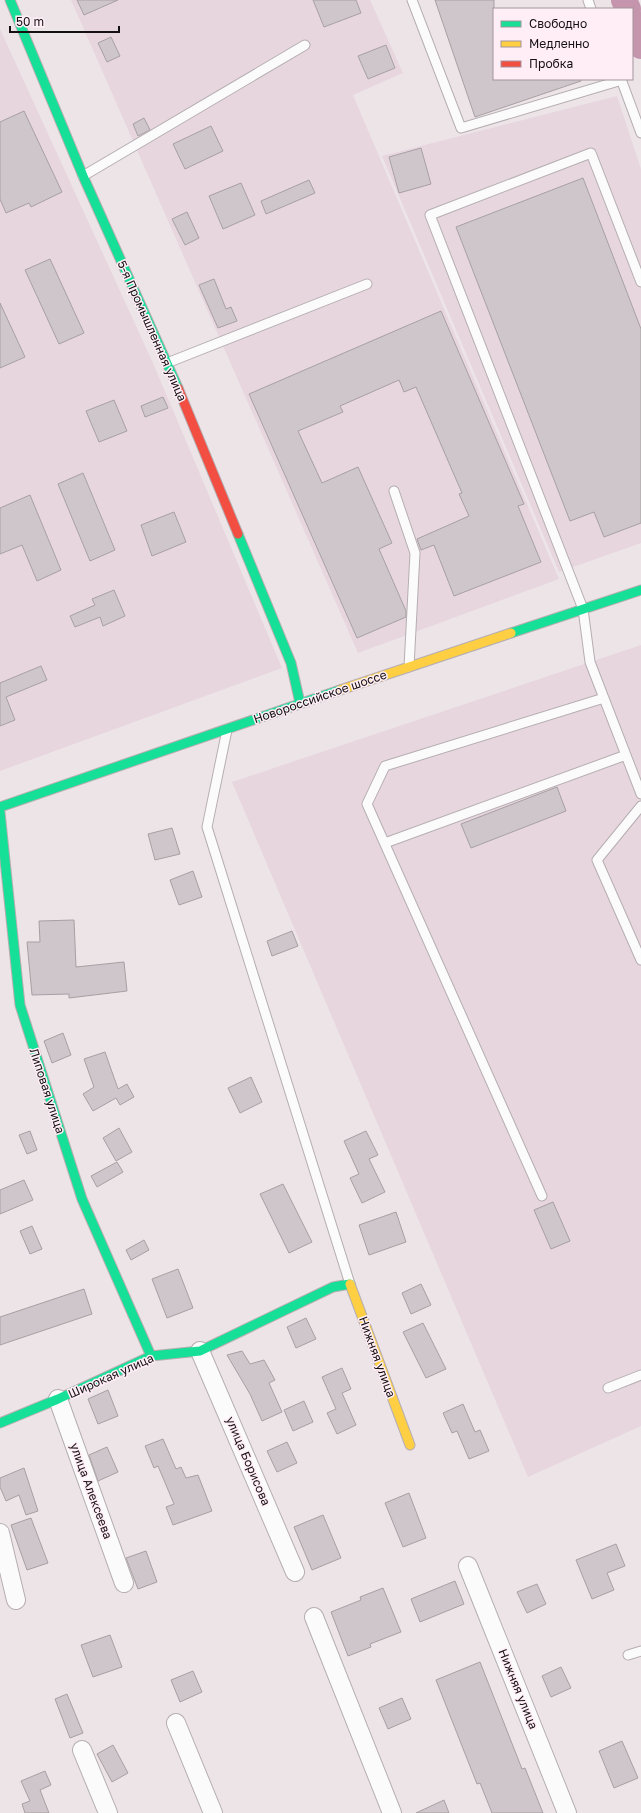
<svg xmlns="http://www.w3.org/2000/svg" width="641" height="1813" viewBox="0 0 641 1813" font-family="'Golos Text',sans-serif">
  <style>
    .built { fill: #e7d6de }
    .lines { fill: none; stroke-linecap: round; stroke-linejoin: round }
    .river { stroke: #c495ad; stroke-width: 26 }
    .building { fill: #cec6ca; stroke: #a7a0a3 }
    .lane-casing { stroke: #b5aeb1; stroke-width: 11 }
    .street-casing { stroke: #b5aeb1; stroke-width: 20 }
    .fast-casing { stroke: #b5aeb1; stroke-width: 11 }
    .slow-casing { stroke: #b5aeb1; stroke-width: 11 }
    .jam-casing { stroke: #b5aeb1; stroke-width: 11 }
    .lane { stroke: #fcfbfc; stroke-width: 9 }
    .street { stroke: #fcfbfc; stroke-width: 18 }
    .fast { stroke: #16e098; stroke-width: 9 }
    .slow { stroke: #ffcf43; stroke-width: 9 }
    .jam { stroke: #f24e42; stroke-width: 9 }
    .labels { text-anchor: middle; stroke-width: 3; stroke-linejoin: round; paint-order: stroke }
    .street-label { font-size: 12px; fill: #151012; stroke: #ffeef6 }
  </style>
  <rect width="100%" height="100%" fill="#ede4e8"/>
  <path class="built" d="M71,0H370L403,73L353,95L559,579L358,653Z
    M0,29L153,363L282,668L0,771Z
    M617,96L641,169V543L559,572L382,156Z
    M641,645V1426L528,1477L232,782Z"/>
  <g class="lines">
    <path class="river" d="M624,0L628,9
      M632,21L641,46"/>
  </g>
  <path class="building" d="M77,0H118L84,15Z
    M313,0H356L361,13L324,27Z
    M435,0H494V79H580L581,81L475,117Z
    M111,37L120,56L107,62L98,43Z
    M386,45L395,68L368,79L358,56Z
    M24,111L62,192L31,207L29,203L6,213L0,199V122Z
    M144,118L150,130L138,136L133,124Z
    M211,126L223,151L185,169L173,144Z
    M421,148L431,184L399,193L389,157Z
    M583,178L641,329V523L604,537L594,512L570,521L456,227Z
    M309,180L315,193L266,214L261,201Z
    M241,183L255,215L223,229L209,196Z
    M187,212L199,238L185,245L172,219Z
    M50,259L84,333L59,344L25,270Z
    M214,279L226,309L231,307L237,321L218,328L199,285Z
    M0,303L25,357L0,368Z
    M441,311L524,504L518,506L541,562L454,596L434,545L421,550L417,539L469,516L459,494L462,493L416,387L404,392L399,380L340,406L343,412L298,431L322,483L358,467L392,543L379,549L406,611V617L357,638L249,394Z
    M163,397L168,408L145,417L141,406Z
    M114,400L127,431L99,442L86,411Z
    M83,473L115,550L90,561L58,484Z
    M30,495L61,570L37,581L22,545L0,554V508Z
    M174,512L186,542L152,556L141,525Z
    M114,590L125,616L103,626L100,617L75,627L70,616L95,605L92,599Z
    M41,666L47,680L6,697L15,720L0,726V683Z
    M557,787L566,811L471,848L461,824Z
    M172,828L180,854L155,860L148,834Z
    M193,871L202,897L179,905L170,880Z
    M74,920L76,967L124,962L127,991L69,998V994L32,995L27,942H40L39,921Z
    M292,931L298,946L272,956L267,941Z
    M63,1033L71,1055L52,1063L44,1041Z
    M105,1052L118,1089L127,1084L134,1097L120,1105L116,1098L93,1111L83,1094L94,1087L84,1059Z
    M251,1077L262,1102L240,1113L228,1088Z
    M119,1128L132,1152L116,1161L103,1138Z
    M30,1131L37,1150L27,1154L19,1135Z
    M366,1131L378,1155L369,1159L385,1192L362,1203L350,1178L359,1174L344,1141Z
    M117,1162L123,1172L97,1187L91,1176Z
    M24,1180L33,1200L0,1214V1190Z
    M283,1184L312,1242L289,1253L260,1194Z
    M553,1202L570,1241L551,1249L534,1210Z
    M396,1212L406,1242L369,1255L359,1225Z
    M32,1226L42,1249L30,1254L20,1231Z
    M144,1240L149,1250L131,1260L126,1250Z
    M178,1269L193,1308L167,1318L152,1279Z
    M421,1284L431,1305L411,1314L402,1293Z
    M84,1289L92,1314L0,1345V1317Z
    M306,1318L316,1339L296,1348L287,1327Z
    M423,1323L446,1369L426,1378L403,1332Z
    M242,1351L250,1364L264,1360L275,1380L269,1383L282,1412L262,1421L250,1394L227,1355Z
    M342,1368L351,1389L342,1393L356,1425L337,1434L327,1413L336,1409L322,1377Z
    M108,1390L118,1416L98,1424L88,1399Z
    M304,1401L313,1422L293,1431L284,1410Z
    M463,1404L475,1432L480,1430L489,1451L469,1459L457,1431L452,1433L443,1413Z
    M163,1439L176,1469L181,1467L186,1478L198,1475L212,1511L173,1525L166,1507L174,1504L158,1466L154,1468L145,1446Z
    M287,1442L297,1463L277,1472L267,1451Z
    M107,1447L118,1472L98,1481L89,1455Z
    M24,1468L38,1511L26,1515L19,1495L6,1501L0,1487V1478Z
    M409,1493L426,1538L403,1547L385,1503Z
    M323,1515L341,1558L312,1570L294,1527Z
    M31,1518L48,1563L27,1570L11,1525Z
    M616,1544L625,1566L607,1573L614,1590L592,1599L576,1560Z
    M146,1551L157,1582L138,1589L126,1558Z
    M455,1581L464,1604L420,1622L411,1599Z
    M537,1584L546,1604L527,1613L517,1592Z
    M383,1588L401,1632L370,1644L371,1647L348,1656L331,1612L361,1600L360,1597Z
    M110,1635L122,1667L93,1677L81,1645Z
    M480,1662L522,1769L525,1768L543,1813H492L480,1783L477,1784L436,1680Z
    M561,1667L571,1688L551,1697L542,1676Z
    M193,1671L202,1692L180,1702L171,1680Z
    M67,1694L83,1733L70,1738L55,1699Z
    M402,1698L411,1719L388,1729L379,1708Z
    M622,1741L638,1778L614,1788L599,1751Z
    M113,1745L128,1773L112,1782L97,1754Z
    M45,1771L51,1785L40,1790L49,1813H25L22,1804L30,1801L21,1781Z
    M444,1800L449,1813H416Z"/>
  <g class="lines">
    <defs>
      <path id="lane" d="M412,0L461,128L622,80
        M588,0L591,9
        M621,79L641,133
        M83,176L305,45
        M641,282L591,153L430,215L583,609L590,662L641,794
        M167,363L367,284
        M394,491L415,553L409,667
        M227,730L207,827L350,1284
        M641,806L597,860L641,960
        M385,843L626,755
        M542,1196L367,804L385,766L604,698
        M608,1388L641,1375
        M628,1655L641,1651"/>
      <path id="street" d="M200,1351L295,1572
        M58,1399L124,1583
        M0,1533L16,1600
        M468,1566L567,1813
        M314,1617L392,1813
        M176,1723L213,1813
        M82,1750L108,1813"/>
      <path id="fast" d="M10,0L83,176L178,388
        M238,534L291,663L300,703
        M511,633L641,590
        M0,807L340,690
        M0,812L20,1005L82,1199L151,1356
        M0,1423L58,1399L151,1356L200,1351L333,1287L350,1284"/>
      <path id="slow" d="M340,690L511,633
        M350,1284L410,1445"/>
      <path id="jam" d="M178,388L238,534"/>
    </defs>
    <use href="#lane" class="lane-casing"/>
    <use href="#street" class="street-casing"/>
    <use href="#fast" class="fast-casing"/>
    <use href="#slow" class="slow-casing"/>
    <use href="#jam" class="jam-casing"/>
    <use href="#lane" class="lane"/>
    <use href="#street" class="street"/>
    <use href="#fast" class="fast"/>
    <use href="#slow" class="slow"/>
    <use href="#jam" class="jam"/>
  </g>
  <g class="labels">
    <g class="street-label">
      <text transform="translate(152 331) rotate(66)" y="4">5-я Промышленная улица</text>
      <text transform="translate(320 697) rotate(-19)" y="4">Новороссийское шоссе</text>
      <text transform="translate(47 1091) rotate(72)" y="4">Липовая улица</text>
      <text transform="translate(377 1357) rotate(70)" y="4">Нижняя улица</text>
      <text transform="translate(111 1376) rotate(-24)" y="4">Широкая улица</text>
      <text transform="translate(248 1461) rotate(67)" y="4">улица Борисова</text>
      <text transform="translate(91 1491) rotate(70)" y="4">улица Алексеева</text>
      <text transform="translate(518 1689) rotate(68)" y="4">Нижняя улица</text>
    </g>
  </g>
  <rect x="493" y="8" width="140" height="72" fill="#ffeef6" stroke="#a1959b"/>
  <rect x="501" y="21" width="20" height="6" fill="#16e098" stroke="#a1959b"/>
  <text x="529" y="28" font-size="12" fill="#151012">Свободно</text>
  <rect x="501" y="41" width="20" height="6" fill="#ffcf43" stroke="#a1959b"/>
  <text x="529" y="48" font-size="12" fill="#151012">Медленно</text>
  <rect x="501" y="61" width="20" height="6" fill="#f24e42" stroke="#a1959b"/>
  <text x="529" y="68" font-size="12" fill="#151012">Пробка</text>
  <path d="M10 26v6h109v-6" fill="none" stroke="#151012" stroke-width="2"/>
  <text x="16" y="26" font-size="12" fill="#151012" stroke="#ffeef6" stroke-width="3" paint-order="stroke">50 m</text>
</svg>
